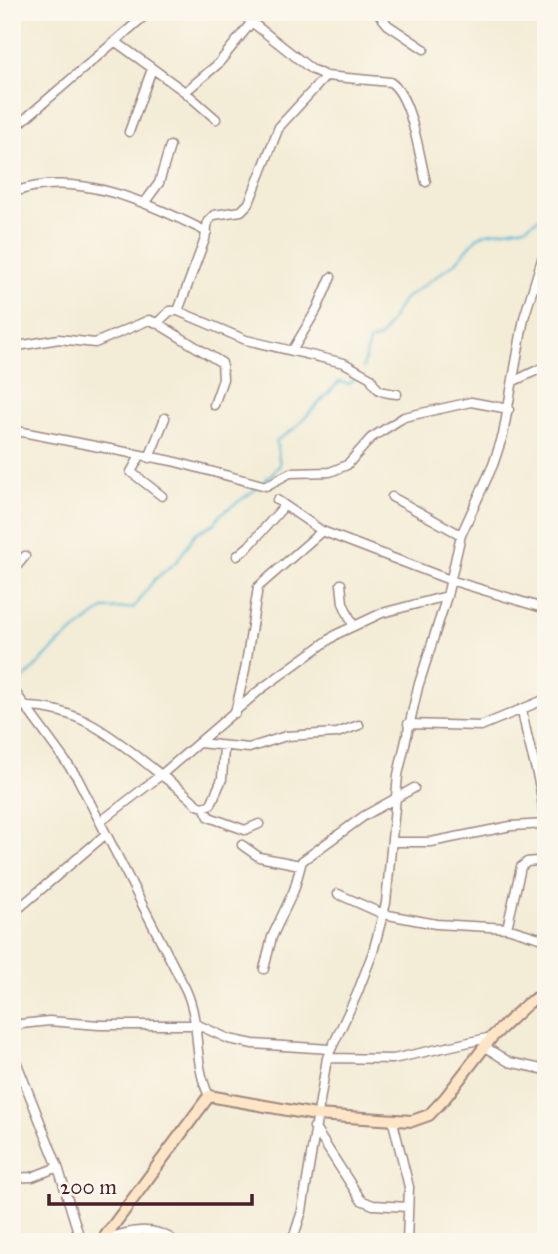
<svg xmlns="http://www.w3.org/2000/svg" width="558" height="1254" viewBox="0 0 558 1254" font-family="'IM FELL Great Primer',serif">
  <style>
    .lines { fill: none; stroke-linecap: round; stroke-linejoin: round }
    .stream { stroke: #5ab8d9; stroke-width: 2 }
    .street-casing { stroke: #9e8680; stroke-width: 11 }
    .secondary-casing { stroke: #9e8680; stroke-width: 14 }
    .street { stroke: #fff; stroke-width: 8 }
    .secondary { stroke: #fde5c5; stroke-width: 10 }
  </style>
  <rect width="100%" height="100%" fill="#fbf7ec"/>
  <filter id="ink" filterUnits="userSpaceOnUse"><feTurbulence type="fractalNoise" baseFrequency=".0143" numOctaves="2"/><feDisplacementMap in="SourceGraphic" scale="14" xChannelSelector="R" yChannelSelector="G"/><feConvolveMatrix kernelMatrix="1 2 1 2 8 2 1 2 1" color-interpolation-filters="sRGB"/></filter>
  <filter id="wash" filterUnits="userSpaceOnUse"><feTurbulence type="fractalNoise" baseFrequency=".00686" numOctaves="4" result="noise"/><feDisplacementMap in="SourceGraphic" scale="28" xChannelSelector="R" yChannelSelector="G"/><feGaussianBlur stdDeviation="1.57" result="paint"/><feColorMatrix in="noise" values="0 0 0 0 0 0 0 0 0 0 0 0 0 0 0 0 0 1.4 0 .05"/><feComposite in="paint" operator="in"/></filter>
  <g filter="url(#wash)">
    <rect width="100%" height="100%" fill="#f3ecd6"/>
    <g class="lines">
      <path class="stream" d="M363,368L369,342L381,337L403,300L455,263L477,238L486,233L525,227L546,214
        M263,483L280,465L276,441L294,429L339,382L349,384L358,376
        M16,687L60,642L103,609L133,608L154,580L177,561L196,533L215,523L221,514L259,487"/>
    </g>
  </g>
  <g filter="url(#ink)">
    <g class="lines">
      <defs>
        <path id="street" d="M239,12L311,69L326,76L390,82C412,96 419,156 426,182
          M377,12L388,25L424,49
          M116,42L185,92L218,64L251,23
          M185,92L216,119
          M12,130L149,12
          M129,132L152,69
          M12,193C75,168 152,204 207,232
          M145,202L159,183L170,146
          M178,311L205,239L208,221L214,215L241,211L249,203L279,127L326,76
          M157,323L222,363L223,379L214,405
          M12,347L59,339L95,343L149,320L157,323L170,311H178L246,340L344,363L371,378C377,393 383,392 397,394
          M292,351L317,309L331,277
          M514,381L546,366
          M12,430L172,461L266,486L290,473L330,472L347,465L371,438L404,417L471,402L509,409
          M140,456L131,472L162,496
          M149,458L165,418
          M392,497L461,535
          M277,500L322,531L450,580L546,609
          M237,556L249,546L284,506
          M12,572L25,556
          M341,584L343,603L353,625
          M12,688L77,777L186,990C202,1026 192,1060 209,1096
          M28,707C79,708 113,737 151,767C166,780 184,790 197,805L204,807L211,804L222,779L224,747
          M522,709C528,751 543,780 544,823
          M235,713L245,670L258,587L322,531
          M408,724L481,726L546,699
          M199,743L249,748L286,736L337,733L359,725
          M204,807L209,817L245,830L259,824
          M100,822L161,775L261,689L337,634L382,613L447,596
          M392,842H431L511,826L546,824
          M242,845L259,857L300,865
          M338,894L383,914L436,924L507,928L546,940
          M12,914L106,834
          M507,928L521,867L527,862L546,860
          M264,969L272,937L294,890L302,861L364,816L414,788
          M12,1025L49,1021L99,1025H198L229,1039L253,1044L330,1049
          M485,1047L509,1062L546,1070
          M12,1051L58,1167L81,1242
          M327,1058L393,1059L492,1037
          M393,1122L409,1187L407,1242
          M314,1127L361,1200L373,1205L408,1207
          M12,1178L32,1177L58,1167
          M102,1240C128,1231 153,1224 176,1242
          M292,1242L302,1211L327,1058L357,994L373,952L386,903L398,775L418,687L447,596L461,535L493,465L503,435L524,318L542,259"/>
        <path id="secondary" d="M101,1242L209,1096L316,1115L412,1121L429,1115L445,1098L492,1037L527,1004L546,992"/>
      </defs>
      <use href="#street" class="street-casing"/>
      <use href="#secondary" class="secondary-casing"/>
      <use href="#street" class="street"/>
      <use href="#secondary" class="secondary"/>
    </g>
  </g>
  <rect width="558" height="1254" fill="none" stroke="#fbf7ec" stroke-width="42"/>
  <path d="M49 1194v10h203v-10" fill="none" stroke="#4a1f2b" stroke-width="3.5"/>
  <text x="60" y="1194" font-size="21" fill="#4a1f2b" stroke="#fbf7ec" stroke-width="5" paint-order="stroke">200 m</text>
</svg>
